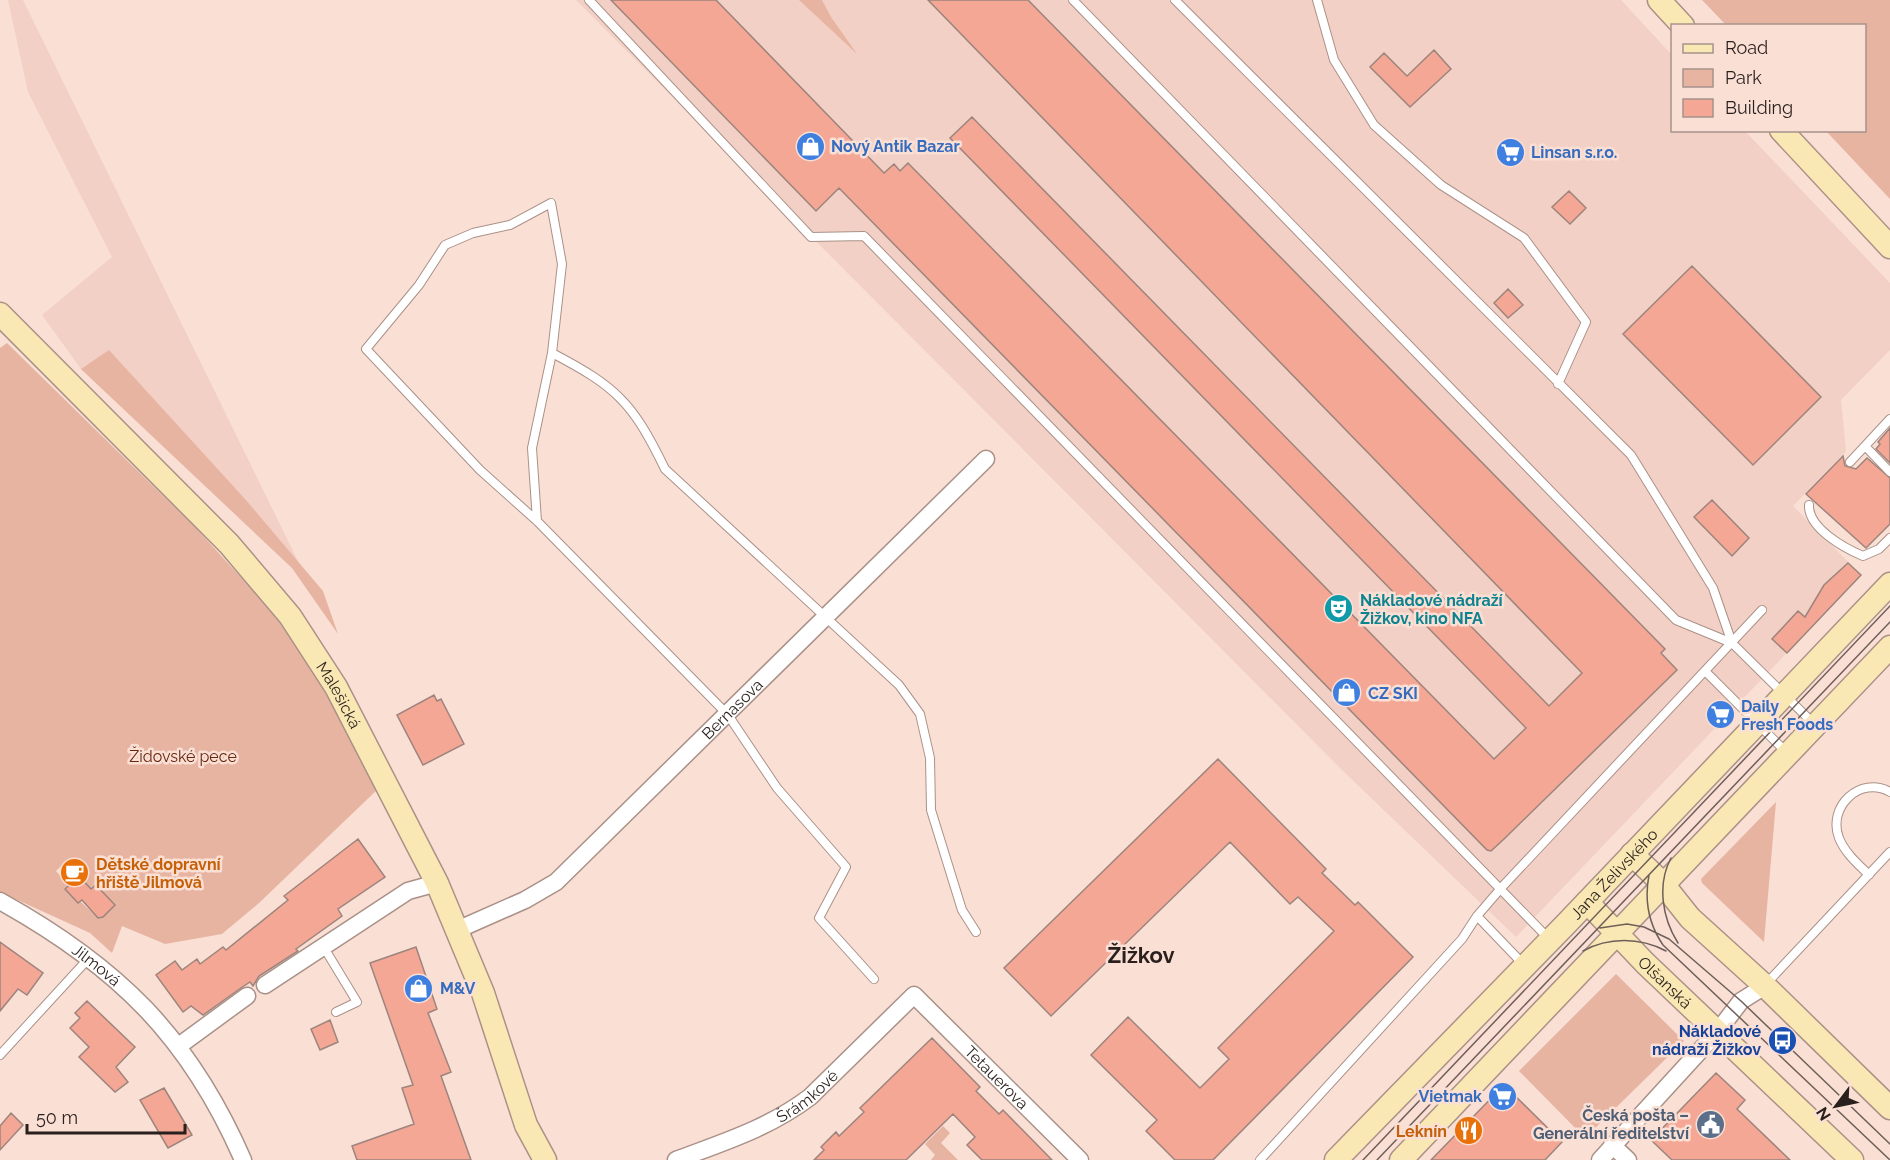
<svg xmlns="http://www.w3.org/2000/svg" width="1890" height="1160" viewBox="0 0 1890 1160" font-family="Raleway,sans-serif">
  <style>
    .built { fill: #f3d0c5 }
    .green { fill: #e7b4a2; fill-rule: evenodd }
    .building { fill: #f3a794; stroke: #9d847d; stroke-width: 1.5 }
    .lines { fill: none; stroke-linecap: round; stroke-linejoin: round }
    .lane-casing { stroke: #aa9188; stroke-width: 10 }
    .street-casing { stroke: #aa9188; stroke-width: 19 }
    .secondary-casing { stroke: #aa9188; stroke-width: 25 }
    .lane { stroke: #fff; stroke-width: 8 }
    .street { stroke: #fff; stroke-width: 16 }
    .secondary { stroke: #fae8b4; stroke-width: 22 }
    .tram { stroke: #6e5f59; stroke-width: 1.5 }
    .labels { text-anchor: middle; stroke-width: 5; stroke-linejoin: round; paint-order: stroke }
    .shop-label { font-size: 16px; font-weight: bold; fill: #366cbe; stroke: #fadfd5; text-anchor: start }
    .culture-label { font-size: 16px; font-weight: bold; fill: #0d838f; stroke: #fadfd5; text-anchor: start }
    .street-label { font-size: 16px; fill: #291f1c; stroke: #fadfd5 }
    .park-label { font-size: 16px; fill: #68270e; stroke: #fadfd5 }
    .food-label { font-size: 16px; font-weight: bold; fill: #c56008; stroke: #fadfd5; text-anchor: start }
    .transit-label { font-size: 16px; font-weight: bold; fill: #164399; stroke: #fadfd5; text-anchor: end }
    .service-label { font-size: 16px; font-weight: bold; fill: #4e5e75; stroke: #fadfd5; text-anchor: end }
    .district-label { font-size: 22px; font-weight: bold; fill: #291f1c; stroke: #fadfd5 }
  </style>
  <rect width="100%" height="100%" fill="#fadfd5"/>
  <path class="built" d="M8,0H23L320,606L292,568L81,369L42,315L112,257L28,92Z
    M576,0H1621L1672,55V130L1745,131L1890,283V350L1841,400L1846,451L1793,506L1861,575L1516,937L1342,770Z"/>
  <path class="green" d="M799,0H822L831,17L857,54Z
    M1702,0H1890V199L1826,131L1864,130V26L1726,25Z
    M7,343L196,528L277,617L307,660L378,789L259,903L222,934L165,944L122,926L112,953L90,933L0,892V348ZM66,861L90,891L96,885L115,905L98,918L80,901L77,903L66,889L69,886L56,871Z
    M109,350L245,499L323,591L338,634L292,568L81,369Z
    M1776,802L1764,942L1702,883L1701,879Z
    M1616,974L1684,1041L1585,1138L1519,1071Z
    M943,1126L950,1133L941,1143L958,1160H931L935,1155L925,1144Z"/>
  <path class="building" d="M611,0H716L884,173L894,164L900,171L908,163L1494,759L1526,728L950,138L972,117L1549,706L1582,673L928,0H1028L1665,649L1661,653L1677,670L1504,839L1491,851L1487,850L839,188L816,211Z
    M1434,50L1451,69L1410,107L1370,67L1384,53L1407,76Z
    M1569,191L1586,208L1570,224L1552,207Z
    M1692,266L1821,397L1753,465L1623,334Z
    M1508,289L1523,305L1508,318L1494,303Z
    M1890,428V463L1876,449L1880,444L1878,442Z
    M1843,456L1845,466L1856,469L1867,458L1890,478V524L1866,548L1806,494Z
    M1712,500L1749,538L1732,556L1694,517Z
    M1848,563L1861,575L1787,653L1772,639L1798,611L1805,617L1824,585Z
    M434,695L437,701L441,699L464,744L423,765L397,715Z
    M1218,759L1326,869L1322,873L1355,905L1358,902L1413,957L1213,1160H1175L1146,1131L1157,1120L1091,1055L1128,1017L1200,1088L1229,1059L1218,1048L1334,931L1298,897L1290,904L1230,842L1051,1016L1004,968Z
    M358,839L385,877L338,909L342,916L296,949L298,951L259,976L253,986L250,982L241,988L203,1015L191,1006L183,1012L156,975L175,961L182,970L197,959L200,964L223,947L226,950L288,900L284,896Z
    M79,876L91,889L96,885L115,905L103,917L98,918L82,900L78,903L65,889Z
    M0,942L43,973L27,995L18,989L0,1011Z
    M416,947L437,1009L428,1013L451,1072L441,1076L471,1160H357L352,1146L414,1124L402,1088L413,1085L370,963Z
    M87,1001L135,1047L116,1067L128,1082L115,1092L79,1057L89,1047L70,1028L80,1018L75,1013Z
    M330,1020L338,1042L320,1050L311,1029Z
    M932,1038L980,1087L976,1091L999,1114L1003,1110L1052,1160H982L967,1145L975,1137L953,1114L906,1160H814L824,1150L821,1147L836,1132L839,1136L864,1112L860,1108Z
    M1716,1073L1745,1100L1737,1109L1790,1160H1672L1651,1140Z
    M1504,1085L1562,1142L1545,1160H1431Z
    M164,1088L192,1135L168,1148L140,1100Z
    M11,1113L23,1125L0,1150V1126Z"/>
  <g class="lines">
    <defs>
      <path id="lane" d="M589,0L811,237L864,236L1550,940
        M1073,0L1676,620L1732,643L1815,725
        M1175,0L1631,455L1713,588L1732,643
        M1317,0L1334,60L1374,125L1441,185L1524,238L1586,322L1558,384
        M1890,419L1865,446L1890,472
        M1850,462L1865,446
        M1809,505C1808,528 1844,548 1863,556L1879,549L1890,538
        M537,521L532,448L552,353
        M1706,672L1786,752
        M1869,875C1858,864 1845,853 1839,838C1827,807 1860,775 1890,792
        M1477,916L1524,965
        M323,946L357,1002L336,1012
        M874,979L819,918L846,867L777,788L728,715L537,521L480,470L366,349L419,285L445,245L473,233L510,225L551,203L562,264L552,353C617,387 633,403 665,469L899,685L920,714L930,758L931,810L962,910L976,932
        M1765,985L1890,852
        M0,1055L89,958
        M1260,1160L1462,939L1477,916L1502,887L1762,610"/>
      <g id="street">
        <path id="s1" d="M0,901C117,966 189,1036 243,1160"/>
        <path id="s2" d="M457,930L525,900L556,882L986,459"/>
        <path d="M265,985L408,891L437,883"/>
        <path d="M180,1045L247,996"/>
        <path d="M1612,1145L1628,1160"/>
        <path id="s3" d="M676,1160C724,1142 769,1128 810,1097L914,995L1080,1160"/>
        <path d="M1600,1160L1718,1031L1741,1001L1765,986"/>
      </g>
      <g id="secondary">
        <path d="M1659,0L1683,26"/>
        <path d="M1781,130L1890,247"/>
        <path id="s4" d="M0,314L229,544L290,616L336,687L437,883L483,993L526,1125L545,1160"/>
        <path d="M1632,854L1663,884L1690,918L1765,986L1890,1108"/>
        <path id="s5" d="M1587,902L1645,963L1852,1160"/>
        <path id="s6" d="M1336,1160L1566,924L1890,584"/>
        <path d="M1401,1160L1890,647"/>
      </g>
    </defs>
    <use href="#lane" class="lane-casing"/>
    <use href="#street" class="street-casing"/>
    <use href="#secondary" class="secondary-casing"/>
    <use href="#lane" class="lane"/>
    <use href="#street" class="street"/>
    <use href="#secondary" class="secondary"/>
    <path class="tram" d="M1671,858C1657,884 1662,918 1678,943
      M1649,875C1644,901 1648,923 1663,945L1890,1160
      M1600,928L1627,924L1644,927L1669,939L1741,1001L1890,1144
      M1583,951C1608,937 1640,937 1666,951
      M1363,1160L1890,606
      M1377,1160L1890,622"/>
  </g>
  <defs>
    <symbol id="shop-disc" viewBox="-11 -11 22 22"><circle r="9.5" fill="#3f7fe0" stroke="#fadfd5"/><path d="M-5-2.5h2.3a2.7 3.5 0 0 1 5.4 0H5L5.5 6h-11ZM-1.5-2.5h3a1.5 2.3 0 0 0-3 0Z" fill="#fff"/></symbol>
    <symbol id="supermarket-disc" viewBox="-11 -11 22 22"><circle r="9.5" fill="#3f7fe0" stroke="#fadfd5"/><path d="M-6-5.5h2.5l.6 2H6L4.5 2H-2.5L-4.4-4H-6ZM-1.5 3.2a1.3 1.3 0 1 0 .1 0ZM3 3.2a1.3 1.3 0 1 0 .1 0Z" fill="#fff"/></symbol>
    <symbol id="theatre-disc" viewBox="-11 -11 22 22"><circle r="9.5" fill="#0f9aa8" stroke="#fadfd5"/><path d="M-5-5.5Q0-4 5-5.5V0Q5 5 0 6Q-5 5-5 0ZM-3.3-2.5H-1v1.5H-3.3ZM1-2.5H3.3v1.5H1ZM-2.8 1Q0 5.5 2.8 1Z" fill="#fff"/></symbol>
    <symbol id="cafe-disc" viewBox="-11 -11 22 22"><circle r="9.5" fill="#e8710a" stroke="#fadfd5"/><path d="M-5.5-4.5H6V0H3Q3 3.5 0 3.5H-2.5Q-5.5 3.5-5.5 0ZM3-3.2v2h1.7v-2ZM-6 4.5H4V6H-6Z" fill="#fff"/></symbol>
    <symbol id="bus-disc" viewBox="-11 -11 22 22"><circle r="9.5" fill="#1a4fb4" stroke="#fadfd5"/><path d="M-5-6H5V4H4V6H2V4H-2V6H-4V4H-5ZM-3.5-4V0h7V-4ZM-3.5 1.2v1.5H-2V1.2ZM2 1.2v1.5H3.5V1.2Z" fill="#fff"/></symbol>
    <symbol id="civic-disc" viewBox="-11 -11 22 22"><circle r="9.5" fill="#5c6f8a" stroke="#fadfd5"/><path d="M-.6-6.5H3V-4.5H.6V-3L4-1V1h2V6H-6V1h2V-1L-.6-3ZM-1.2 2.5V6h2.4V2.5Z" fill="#fff"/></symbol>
    <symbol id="restaurant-disc" viewBox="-11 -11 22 22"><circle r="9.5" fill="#e8710a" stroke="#fadfd5"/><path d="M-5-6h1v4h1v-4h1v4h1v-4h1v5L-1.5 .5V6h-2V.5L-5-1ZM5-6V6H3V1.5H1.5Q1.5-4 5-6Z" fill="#fff"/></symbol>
  </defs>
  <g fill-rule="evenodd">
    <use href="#shop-disc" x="794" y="130" width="33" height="33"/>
    <use href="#supermarket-disc" x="1494" y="136" width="33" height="33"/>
    <use href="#theatre-disc" x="1322" y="592" width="33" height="33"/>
    <use href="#shop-disc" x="1330" y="676" width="33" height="33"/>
    <use href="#supermarket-disc" x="1704" y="698" width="33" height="33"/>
    <use href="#cafe-disc" x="58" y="856" width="33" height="33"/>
    <use href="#shop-disc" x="402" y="972" width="33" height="33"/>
    <use href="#bus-disc" x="1766" y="1024" width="33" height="33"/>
    <use href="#supermarket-disc" x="1486" y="1080" width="33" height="33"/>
    <use href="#civic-disc" x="1694" y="1108" width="33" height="33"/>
    <use href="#restaurant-disc" x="1452" y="1114" width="33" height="33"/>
  </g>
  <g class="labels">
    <g class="shop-label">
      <text x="831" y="152">Nový Antik Bazar</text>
      <text x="1531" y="158">Linsan s.r.o.</text>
      <text x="1368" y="699">CZ SKI</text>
      <text x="1741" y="712">Daily<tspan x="1741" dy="18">Fresh Foods</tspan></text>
      <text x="440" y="994">M&amp;V</text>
      <text x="1482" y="1102" text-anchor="end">Vietmak</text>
    </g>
    <g class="culture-label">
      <text x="1360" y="606">Nákladové nádraží<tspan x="1360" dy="18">Žižkov, kino NFA</tspan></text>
    </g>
    <g class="street-label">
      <text dy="6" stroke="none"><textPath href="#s4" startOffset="512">Malešická</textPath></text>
      <text dy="6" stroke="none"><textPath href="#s2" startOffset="357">Bernasova</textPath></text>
      <text dy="6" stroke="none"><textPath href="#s6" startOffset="399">Jana Želivského</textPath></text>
      <text dy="6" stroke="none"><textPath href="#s1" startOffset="116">Jilmová</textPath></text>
      <text dy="6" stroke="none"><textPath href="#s5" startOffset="112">Olšanská</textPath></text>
      <text dy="6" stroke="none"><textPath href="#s3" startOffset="411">Tetauerova</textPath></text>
      <text dy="6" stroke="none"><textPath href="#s3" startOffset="147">Šrámkové</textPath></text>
    </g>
    <g class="park-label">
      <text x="183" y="762">Židovské pece</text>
    </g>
    <g class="food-label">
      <text x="96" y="870">Dětské dopravní<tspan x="96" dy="18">hřiště Jilmová</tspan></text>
      <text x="1447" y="1137" text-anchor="end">Leknín</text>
    </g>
    <g class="transit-label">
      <text x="1761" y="1037">Nákladové<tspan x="1761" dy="18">nádraží Žižkov</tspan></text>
    </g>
    <g class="service-label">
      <text x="1689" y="1121">Česká pošta –<tspan x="1689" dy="18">Generální ředitelství</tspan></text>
    </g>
    <g class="district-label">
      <text x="1141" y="963">Žižkov</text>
    </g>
  </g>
  <rect x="1671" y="24" width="195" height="108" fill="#fadfd5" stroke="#a6928b" stroke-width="1.5"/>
  <rect x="1683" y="44" width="30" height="9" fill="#fae8b4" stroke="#a6928b" stroke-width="1.5"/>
  <text x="1725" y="54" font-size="18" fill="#291f1c">Road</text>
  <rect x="1683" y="69" width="30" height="18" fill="#e7b4a2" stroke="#a6928b" stroke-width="1.5"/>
  <text x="1725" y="84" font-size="18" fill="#291f1c">Park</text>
  <rect x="1683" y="99" width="30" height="18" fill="#f3a794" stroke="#a6928b" stroke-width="1.5"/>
  <text x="1725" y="114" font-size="18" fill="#291f1c">Building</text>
  <g transform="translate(1836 1106) rotate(238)" stroke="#fadfd5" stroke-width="4.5" paint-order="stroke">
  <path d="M0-4.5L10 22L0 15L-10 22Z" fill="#291f1c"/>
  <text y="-9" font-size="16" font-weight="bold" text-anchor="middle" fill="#291f1c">N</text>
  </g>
  <path d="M27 1124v9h158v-9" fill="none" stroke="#291f1c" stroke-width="3"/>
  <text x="36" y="1124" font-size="18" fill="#291f1c" stroke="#fadfd5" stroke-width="4.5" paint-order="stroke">50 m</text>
</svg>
